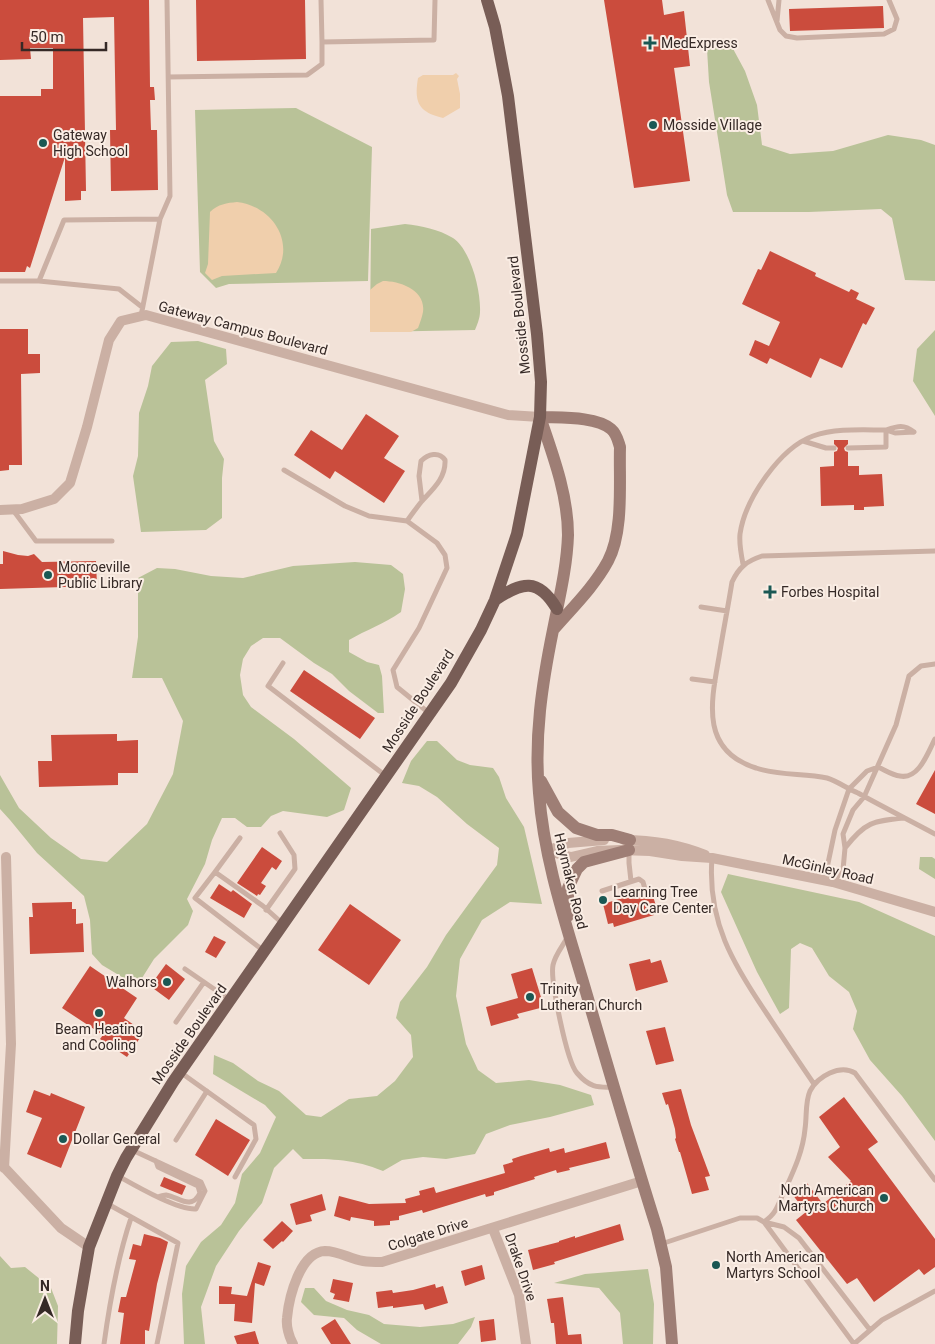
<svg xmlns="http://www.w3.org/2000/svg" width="935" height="1344" viewBox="0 0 935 1344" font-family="Roboto,sans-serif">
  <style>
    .green { fill: #b9c298 }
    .sand { fill: #f0cfac }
    .building { fill: #cb4c3d }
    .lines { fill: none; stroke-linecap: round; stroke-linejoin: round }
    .lane { stroke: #cbb0a4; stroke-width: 5 }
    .street { stroke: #cbb0a4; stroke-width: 10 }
    .secondary { stroke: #9e7e75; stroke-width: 12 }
    .primary { stroke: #785d56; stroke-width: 12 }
    .poi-dot { fill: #1a5854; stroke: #faede4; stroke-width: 2 }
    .labels { text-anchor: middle; stroke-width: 4; stroke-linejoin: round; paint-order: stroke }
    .poi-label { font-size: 14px; fill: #352926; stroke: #faede4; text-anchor: start }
    .street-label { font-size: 14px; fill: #352926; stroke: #faede4 }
  </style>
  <rect width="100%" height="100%" fill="#f2e2d8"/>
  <path class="green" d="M731,45L745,71L757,105L762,145L790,154L833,151L888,135L921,140L935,145V281L905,280L892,218L881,209L809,212H733L727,195L709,82L707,49Z
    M296,108L372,147L368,281L229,284L216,288L200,272L195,110Z
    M405,224C422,226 438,229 453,238C471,250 481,291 480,312C480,318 477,325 475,330L370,332L371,229Z
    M935,330V416L913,381L917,349Z
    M198,341L226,349L227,364L205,380L214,441L224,459L222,478V518L206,530L141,532L133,476L138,456L139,413L148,386L152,366L171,342Z
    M355,562L391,565L403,574L405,589L401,612C384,624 366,630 349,640V652L367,662L379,665L382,676L384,713H378L349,691L332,674L314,663L280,638H263L251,646L243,659L240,675L243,695L251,707L294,739L351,788L344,810L327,817L283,811L271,816L261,827H247L235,818H222L212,840L205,864L187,899L193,911L188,925L154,959L137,986L102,965L92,954L90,920L84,896L37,853L10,820L0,809V775L19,808L51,838L81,859L107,862L147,824L173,774L183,721L162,678H132L138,637V578L157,568L175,569L211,576L243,578L293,566Z
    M427,741H437L457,760L470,765L493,768L499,777L506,798L524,827L542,904L510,902L482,920L460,959L456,996L466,1044L478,1070L496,1083L529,1080L560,1085L591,1095L594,1105L550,1117L510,1125L486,1134L475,1154L446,1159L423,1157L402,1160L383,1171C354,1159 333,1159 303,1159L293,1149L274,1168L262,1203L239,1231L216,1266L201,1307L205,1344H184L182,1294L186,1266L201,1242L221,1225L235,1203L242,1174L260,1153L276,1117L265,1105L213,1074L214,1055L233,1063L258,1081L279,1091L306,1115L321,1117L349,1099L377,1096L395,1081L413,1057L411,1035L396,1018L400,1002L427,967L446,935L497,865L499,848L467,824L437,797L419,786L402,783L411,761Z
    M920,857H932L935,859V879L919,869Z
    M728,874L859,902L935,936V1141L902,1096L870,1060L853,1029L857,1011L849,992L829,976L812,948L800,943L791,949L789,1008L780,1014L757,972L721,892Z
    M0,1256L11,1268L25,1267L51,1288L58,1306L57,1344H0Z
    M648,1269L654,1304L653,1344H623L620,1313L599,1288L554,1283L585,1274Z
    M305,1288H314L326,1301L347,1310L369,1315L384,1324L420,1327L453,1324L475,1317L471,1327L458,1344H381L357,1330L344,1318L314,1315L301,1302Z"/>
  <path class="sand" d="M456,73L459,76L457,79L460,94V108L443,118C418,112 414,102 418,78L423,75H453Z
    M237,202C272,206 296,242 276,273L222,276L212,280L205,273L208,264L210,212C218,204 227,203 237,202Z
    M383,281C400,281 426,290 423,312C422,317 420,323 418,328L411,332H370V290L377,284Z"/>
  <path class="building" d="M0,0H149L150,87H154L155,100H150L151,130H157L158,190L111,191L110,130H116L114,17L83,18L86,191H81V200L65,201V157L30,268L27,266L25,272H0V96H41V89H53V48H30L31,59L0,60Z
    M196,0H305L306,59L197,61Z
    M604,0H662L664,15L684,11L690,66L674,68L690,181L634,188Z
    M883,6L884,28L790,31L789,9Z
    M770,251L816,273L815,276L849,292L851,289L859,293L856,299L875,308L866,325L863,323L842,368L820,358L811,378L770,358L767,364L749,355L755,340L769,346L780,322L742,304L758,269L761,270Z
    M0,329H28V354H40V373L21,374L22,465H9V470L0,471Z
    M366,414L399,436L384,458L405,471L384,503L335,471L330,479L294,455L311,430L342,450Z
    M834,440H848V444L844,448L845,451L848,452V466H859V475L882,474L884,506L864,507V510H854V505L821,506L820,467L834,466V452L837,451L838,448L834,444Z
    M3,551L18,555L28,556L34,554L42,562L96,561L97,586L0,589V564H3Z
    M304,670L375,718L360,739L290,691Z
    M117,734V741L138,740V773H118V785L39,787L38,761H52L51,735Z
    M935,770V814L916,804Z
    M262,847L282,861L276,870L272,867L261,883L266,886L260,895L258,894L257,896L237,883Z
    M219,884L231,892L233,890L252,904L244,918L210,898Z
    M651,890L657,909L653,910L654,915L614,927L613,923L608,924L603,904L642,892L647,893Z
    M72,902V909H76V924L83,923L84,952L30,954L29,917H33L32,903Z
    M350,904L401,940L369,985L318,950Z
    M214,936L226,942L216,958L205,952Z
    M650,959L651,963L661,960L668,982L636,991L629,964Z
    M166,964L185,979L169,1000L150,986Z
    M90,966L137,998L124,1018L144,1032L127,1057L100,1039L103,1035L62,1008Z
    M532,968L544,1007L517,1014L519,1018L491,1026L486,1007L518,998L511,974Z
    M665,1027L674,1061L656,1065L646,1031Z
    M681,1089L691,1125L710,1176L705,1177L709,1190L692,1194L680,1152H679L675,1139L676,1138L675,1129L668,1104L666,1105L662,1093Z
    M34,1090L50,1096L51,1093L85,1107L61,1168L27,1154L42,1118L26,1112Z
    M844,1097L878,1142L868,1149L935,1239V1267L924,1275L919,1269L874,1302L857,1278L847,1284L796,1220L806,1212L792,1194L807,1183L823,1204L851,1181L828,1157L840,1147L819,1117Z
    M216,1119L250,1140L228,1176L195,1155Z
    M606,1142L610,1158L569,1168L570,1170L557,1173L556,1170L534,1177L535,1179L494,1192V1195L486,1197L485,1194L423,1213L422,1210L399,1216V1220L390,1221V1225L374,1226V1221L351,1217L350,1221L334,1216L339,1196L369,1204L406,1203L405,1199L420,1195L419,1191L434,1187L436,1193L505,1173L503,1165L513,1162L512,1159L521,1156L549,1148L550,1152L564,1148L565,1153Z
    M164,1177L186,1186L182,1195L160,1186Z
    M322,1194L326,1210L310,1215L312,1221L296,1225L290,1204Z
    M282,1221L293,1231L283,1242L282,1241L273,1249L263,1240Z
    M620,1224L624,1240L554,1262L555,1264L533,1270L528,1250L559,1242V1241L575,1236V1238Z
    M144,1234L160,1238L168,1242L157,1284L149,1331L145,1330V1344H120L124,1313L118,1312L121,1297H126L136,1260L129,1259L133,1244L141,1246Z
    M258,1262L271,1266L264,1286L255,1283L252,1323L234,1321L235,1304H219V1286L232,1287L231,1294L247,1296Z
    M482,1265L485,1279L465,1286L461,1271Z
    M333,1279L353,1283L349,1302L333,1299L335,1294L330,1292Z
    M435,1284L436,1288L443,1286L448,1303L425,1310L423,1304L393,1308V1306L378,1308L376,1292L392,1290L393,1293L413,1290Z
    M563,1297L568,1335L581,1334L582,1344H556L554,1323H551L547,1299Z
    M335,1319L351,1344H331L321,1328Z
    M494,1319L496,1340L481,1342L479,1321Z
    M255,1331L259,1344H237L234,1336Z"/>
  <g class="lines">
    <path class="lane" d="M321,0L322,42L434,40L435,0
      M768,0L780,30L786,36L797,38L884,34L894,29L897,19L889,0
      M777,21L779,0
      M168,77L307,75L322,64V42
      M0,281H39L119,289L142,307
      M39,281L64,220L160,219
      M141,316L160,219L170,196L167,0
      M886,430L895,433L914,432
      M803,441L826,448H834
      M848,448L886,447V430
      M284,470L345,506L369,516L407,521L437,543L445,555L447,568L419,628L393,670L397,687L429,713
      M13,510L36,541H112
      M407,521C412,514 417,507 422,501C433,489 446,478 445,460C439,451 428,454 421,461L419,476L422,501
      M935,551L762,556C747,561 739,567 732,582C728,607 723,632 719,657C711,702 700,750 756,768C779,776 804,773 827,778C837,781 848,789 858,793C883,807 909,820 935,834
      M743,564C741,554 739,544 740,534C745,499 780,448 813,436C836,428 862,430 886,430C898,426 904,424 914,432
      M701,607L727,611
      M283,663L268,686L386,776
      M935,664L921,666L909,676L896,725L864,797L853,810L843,834L845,848L843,870L833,882L827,868L835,830L849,789L867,771L878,767C885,770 892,775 900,776C919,780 928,752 935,739
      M692,679L715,682
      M845,848C865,822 873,821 904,818
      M629,850V863L631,881
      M712,858C707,921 733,964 767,1014C783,1038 798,1061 814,1084
      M215,872L240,838
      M602,891L639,879L643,882L645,889
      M266,910L295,869L294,855L280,833
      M567,938C562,947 555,955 553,965C550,980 567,1062 577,1073C589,1087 597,1088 614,1087
      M264,951L195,898L215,872L263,906L282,923
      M185,969L230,1000
      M176,1022L204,982
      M180,1072L254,1125L256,1139L235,1177
      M176,1140L207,1091
      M156,1161L158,1167L198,1186L200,1193C191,1211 179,1197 166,1195C165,1195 159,1196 158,1197
      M118,1176C136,1186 177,1210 196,1209L205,1191L201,1182L132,1150
      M106,1203L178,1243L157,1344
      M661,1244L740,1218H757L764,1222L854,1344
      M870,1330L799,1238L784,1227L764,1222C768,1219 772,1216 775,1211C779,1205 781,1197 785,1190C794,1170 803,1151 805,1129C807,1116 805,1102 810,1091C818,1076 840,1064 855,1073L935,1180
      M104,1344C110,1300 117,1260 131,1218
      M854,1344L882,1320L935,1291"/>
    <path class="street" d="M0,510L22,509L54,499L70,483L87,427L109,340L121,321L146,315L508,415L540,417
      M624,840C652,840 678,844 705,855
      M547,851L571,857L597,851L620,850L650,851L682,856L712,858L833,882L935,912
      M547,851L568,843L604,840
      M1,1164L61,1228L89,1247
      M4,1168L11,1044L6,857
      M493,1229L519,1295L526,1344
      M293,1344C289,1337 286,1326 287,1318C289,1297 300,1252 325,1251C339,1251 350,1259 363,1261C369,1262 376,1262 382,1262L642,1181"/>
    <path class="secondary" d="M553,630C572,608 594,587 608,561C624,531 619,481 620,447C618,441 617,434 611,429C596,416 560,418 540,417C553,455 568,495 568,535C567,567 559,599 553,630C542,684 534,737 539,793C544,861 567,927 586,992C609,1071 632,1150 657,1229L666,1267L672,1344
      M541,781L558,812L576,828L597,835H612L630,840
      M568,916V888L577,869L584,862L629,850"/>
    <path class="primary" d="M495,600C522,582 538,577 557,609
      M75,1344L78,1311L89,1247L117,1176L126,1158L173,1082L451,683L481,630L495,600L517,534L540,417L541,382L537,334L508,96L495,27L487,0"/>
  </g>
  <g class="poi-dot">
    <path d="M647.5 35.5h5v5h5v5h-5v5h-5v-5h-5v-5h5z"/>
    <circle cx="653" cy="125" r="5"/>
    <circle cx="43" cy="143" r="5"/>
    <circle cx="48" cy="575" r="5"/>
    <path d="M767.5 584.5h5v5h5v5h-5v5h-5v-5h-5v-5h5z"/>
    <circle cx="603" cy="900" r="5"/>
    <circle cx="167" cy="982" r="5"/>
    <circle cx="530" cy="997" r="5"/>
    <circle cx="99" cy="1013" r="5"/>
    <circle cx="63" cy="1139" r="5"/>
    <circle cx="884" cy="1198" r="5"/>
    <circle cx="716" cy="1265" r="5"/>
  </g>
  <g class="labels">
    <g class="poi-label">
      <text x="661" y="48">MedExpress</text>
      <text x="663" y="130">Mosside Village</text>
      <text x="53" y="140">Gateway<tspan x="53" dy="16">High School</tspan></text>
      <text x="58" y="572">Monroeville<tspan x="58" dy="16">Public Library</tspan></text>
      <text x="781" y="597">Forbes Hospital</text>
      <text x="613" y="897">Learning Tree<tspan x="613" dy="16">Day Care Center</tspan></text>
      <text x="157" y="987" text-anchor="end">Walhors</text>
      <text x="540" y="994">Trinity<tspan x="540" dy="16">Lutheran Church</tspan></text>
      <text x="99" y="1034" text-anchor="middle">Beam Heating<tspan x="99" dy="16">and Cooling</tspan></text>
      <text x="73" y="1144">Dollar General</text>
      <text x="874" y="1195" text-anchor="end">Norh American<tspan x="874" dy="16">Martyrs Church</tspan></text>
      <text x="726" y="1262">North American<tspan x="726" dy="16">Martyrs School</tspan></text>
    </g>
    <g class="street-label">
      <text transform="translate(519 315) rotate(-96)" y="5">Mosside Boulevard</text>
      <text transform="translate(243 328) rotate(15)" y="5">Gateway Campus Boulevard</text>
      <text transform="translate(418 701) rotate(-57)" y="5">Mosside Boulevard</text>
      <text transform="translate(828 869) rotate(13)" y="5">McGinley Road</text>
      <text transform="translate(571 881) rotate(76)" y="5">Haymaker Road</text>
      <text transform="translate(189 1034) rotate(-55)" y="5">Mosside Boulevard</text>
      <text transform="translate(428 1234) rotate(-17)" y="5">Colgate Drive</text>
      <text transform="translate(521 1267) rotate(71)" y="5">Drake Drive</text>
    </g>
  </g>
  <g transform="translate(45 1299)" stroke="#faede4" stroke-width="4" paint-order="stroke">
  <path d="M0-4L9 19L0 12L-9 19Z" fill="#352926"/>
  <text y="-8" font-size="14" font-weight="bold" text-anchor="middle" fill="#352926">N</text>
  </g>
  <path d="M22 42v8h84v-8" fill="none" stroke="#352926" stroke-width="2.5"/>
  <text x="30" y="42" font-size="15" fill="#352926" stroke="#faede4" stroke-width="4" paint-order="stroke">50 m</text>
</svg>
